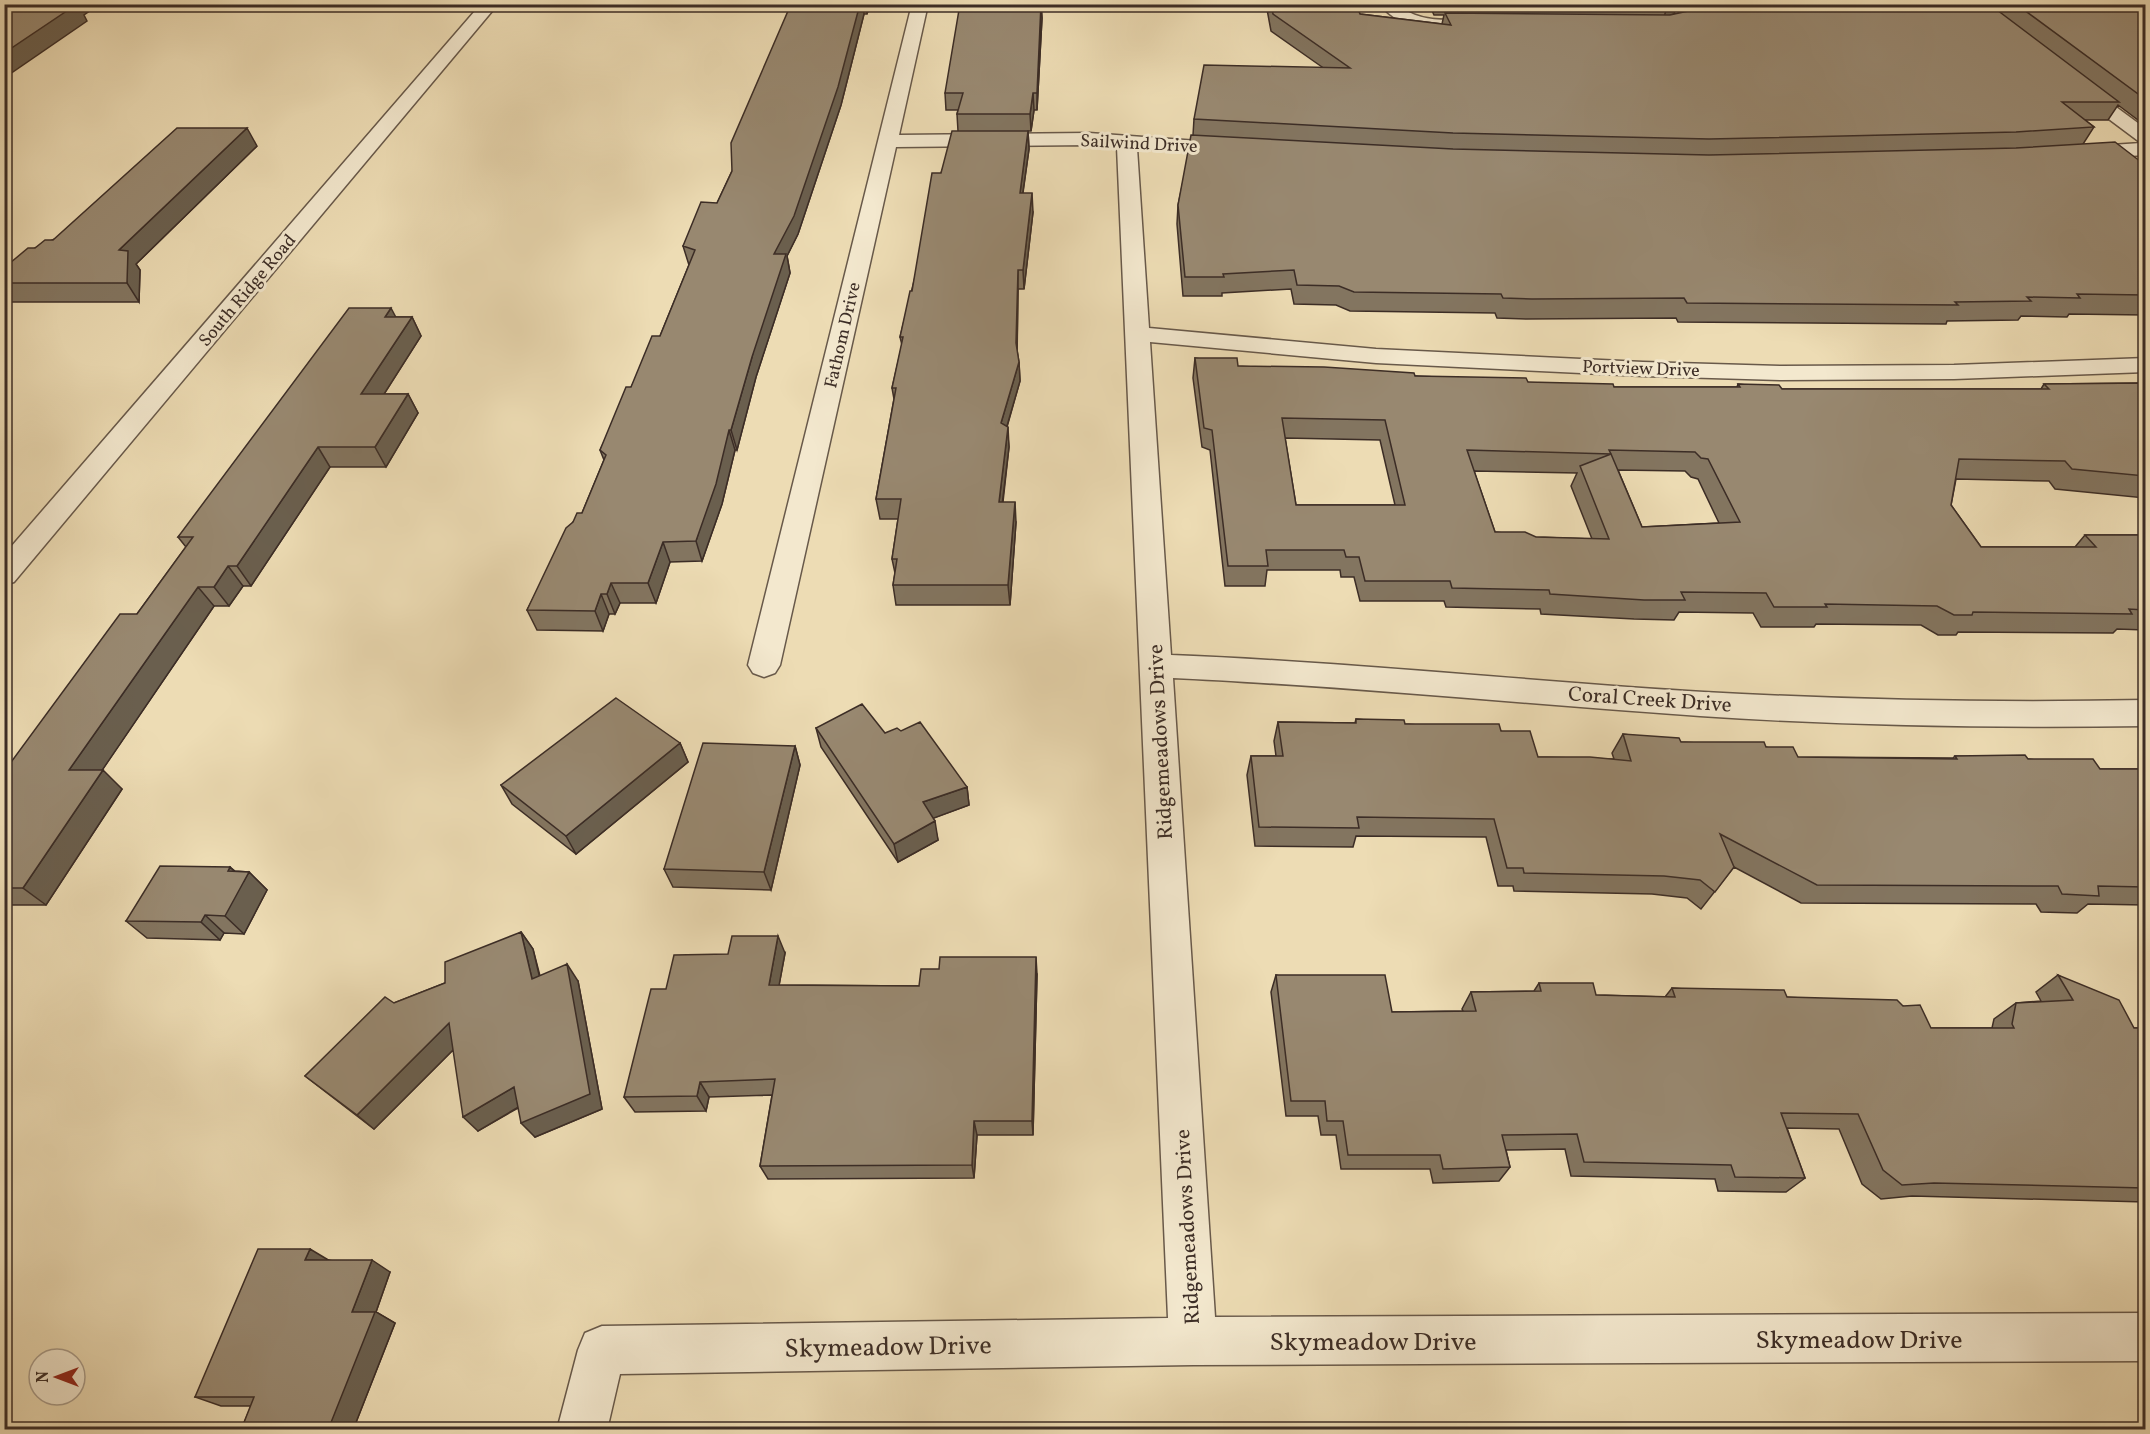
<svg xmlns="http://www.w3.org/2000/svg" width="2150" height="1434" viewBox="0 0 2150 1434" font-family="Vollkorn,serif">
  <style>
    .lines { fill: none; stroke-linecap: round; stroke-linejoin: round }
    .street-casing { stroke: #68594a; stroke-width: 3 }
    .street { fill: #f3e8ce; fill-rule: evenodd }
    .wall { fill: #837560; stroke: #3c2d26; stroke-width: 1.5; fill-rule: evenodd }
    .shaded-wall { fill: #6a5f4e; stroke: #3c2d26; stroke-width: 1.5 }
    .building { fill: #988870; stroke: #3c2d26; stroke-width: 1.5; fill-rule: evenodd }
    .labels { text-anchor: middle; stroke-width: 6; stroke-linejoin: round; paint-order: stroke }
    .far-street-label { font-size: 18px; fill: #3c2d26; stroke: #f3e8ce }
    .street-label { font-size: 21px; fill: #3c2d26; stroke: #f3e8ce }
    .near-street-label { font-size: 26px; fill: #3c2d26; stroke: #f3e8ce }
  </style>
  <rect width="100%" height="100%" fill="#eddcb4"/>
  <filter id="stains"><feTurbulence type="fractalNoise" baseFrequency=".00333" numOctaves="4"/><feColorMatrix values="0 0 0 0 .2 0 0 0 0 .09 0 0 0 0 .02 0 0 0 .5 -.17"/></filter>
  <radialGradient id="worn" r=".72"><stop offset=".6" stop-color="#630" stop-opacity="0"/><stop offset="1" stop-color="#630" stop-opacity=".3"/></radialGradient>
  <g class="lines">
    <defs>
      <path id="street" d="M481,4H498L14,582L4,585V555Z
        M912,4H928L899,135L1089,133L1239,144L1242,148L1239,152L1232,154L1137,148L1149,328L1376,349L1643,362L1782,366L1954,365L2146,358V372L1954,379L1782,380L1643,376L1376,363L1150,342L1171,655C1349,662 1526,681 1704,692C1851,700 1998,703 2146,700V726C1997,728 1848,726 1700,716C1524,704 1349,686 1173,678L1215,1317L2146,1313V1361L1193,1365L620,1374L607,1430H557L578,1350L585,1333L602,1326L1168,1318L1117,147L1089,145L896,147L780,665L775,673L764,677L753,673L748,665Z
        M1380,4H1398C1420,26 1458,19 1486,18L1494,23L1486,28C1451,29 1404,36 1380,4Z
        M1671,4H1688L1694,14L1690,23L1675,27L1643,28L1641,24L1643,20L1677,16Z
        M2076,81L2082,82L2146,129V155L2081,159L2074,157L2071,153L2074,149L2081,147L2141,143L2070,90L2067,86L2070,82Z"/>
    </defs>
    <use href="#street" class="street-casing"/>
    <use href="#street" class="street"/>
  </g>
  <path class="wall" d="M791,4H870L867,14H864L841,105L798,234L787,256L790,273L756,377L737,450H735L722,504L702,561L670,562L656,603H620L615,614H609L603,631L537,630L527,610L573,522L582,513L604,460L600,450L631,387L660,336L689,265L683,246L717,203L732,171Z
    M1041,4L1042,18L1037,110H1034L1031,131H1028L1029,149L1023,193L1033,212L1024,289H1018L1017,350L1019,362L1020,381L1007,427L1009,447L1003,502L1016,522L1010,605H896L893,585L895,573L892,559L898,519H880L876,499L894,399L892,388L902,345L900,337L941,173L958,131L957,114L958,110H946L945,93Z
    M1266,4H1356L1360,14L1442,24L1444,15H1434L1429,4H1677L1674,14L1693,9L1690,4H2145V120H2138L2118,105L2108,120H2085L2094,127L2083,144L2145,165V315L2069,314L2067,317L2021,316L2018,320L1947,321L1946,324L1678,322L1676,318L1526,319L1497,318L1495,313L1350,311L1336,305L1294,304L1291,289L1222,293V296H1183L1177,224L1178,205L1193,135L1194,119L1322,67L1271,31Z
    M257,146L136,264L140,270L139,302H4V268L35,248Z
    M396,317H412L421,336L384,394H408L418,413L386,467H330L251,586H243L229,606H214L102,770L122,789L46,905H10L4,913V769H6L137,614L186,547L178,537Z
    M1195,358L1238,366L1614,387H1737L1738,384L1782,389H2041L2044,384L2145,383V498L2055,489L2049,481L1956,479L1951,505L1981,547H2075L2085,535H2145V630L2117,629L2113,633L1958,632L1956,635H1938L1921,625L1816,624L1814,627H1761L1753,613L1679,612L1674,620L1634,619L1541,614L1540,609L1446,607L1444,601H1360L1354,577H1341L1340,570H1267L1265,586H1225L1210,450L1202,447L1193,378ZM1285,438L1380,440L1395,505H1296ZM1618,470L1685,471L1691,477L1698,479L1719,523L1642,527ZM1474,471L1577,473L1571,486L1592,539L1536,537L1495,532Z
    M1356,719L1405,724L1501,731L1538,757L1614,759L1612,753L1623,734L1681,742L1766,747L1798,757L1953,758L1955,756L2028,759L2100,769H2145V905L2088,904L2077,913L2041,912L2036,904L1801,903L1734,867L1701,909L1687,898L1652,894L1514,891L1513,886H1498L1486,837L1356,836L1353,847L1255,846L1247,775L1251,756H1276L1274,741L1278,722L1355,723Z
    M816,728L885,733L967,787L969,805L933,818L938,840L898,862L821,747Z
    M680,743L688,762L576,854L512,804L501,785Z
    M795,746L800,765L771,890L673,887L664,869Z
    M230,867L235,871L249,872L267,890L244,934L224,933L220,940L147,938L126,921Z
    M521,932L533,949L540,976L578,981L602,1109L535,1137L518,1108L478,1131L453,1050L374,1129L305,1076L394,1003L445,983Z
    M785,953L779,985L919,986L1037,974L1033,1135H977L974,1178L768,1179L760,1166L772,1095L709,1097L706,1111L635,1112L624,1097Z
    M1276,975L1392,1012L1463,1011L1462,1009L1471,992L1534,991L1539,983L1596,995L1665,997L1672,988L1903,1006L1931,1028H1992L1994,1019L2016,1003L2041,1001L2036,992L2058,975L2134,1028H2145V1202L1912,1196L1881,1199L1862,1184L1839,1129L1787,1128L1805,1178L1786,1192L1718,1191L1715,1179L1571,1176L1565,1149L1506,1150L1510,1167L1499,1181L1433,1183L1430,1169H1341L1336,1135H1321L1318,1116H1286L1271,992Z
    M328,1260L390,1272L376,1312L395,1323L353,1430H241L251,1406H221L195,1397Z"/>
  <path class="shaded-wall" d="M67,4H100L84,15L87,21L4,78V53Z
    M860,4H863L864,14L841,105L798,234L787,256L790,273L756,377L737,450L731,430L752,357L774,254Z
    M866,4H870L867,14Z
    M1041,4L1042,18L1037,110V93Z
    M1668,4H1677L1674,14L1664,17Z
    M1033,93L1034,110L1031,131L1030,114Z
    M247,128L257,146L136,264L140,270L139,302L127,283L119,250Z
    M1028,131L1029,149L1020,212V193Z
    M1032,193L1033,212L1024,289L1023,270Z
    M1018,270V289L1017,362L1016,343Z
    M391,308L401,327L385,317Z
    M412,317L421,336L372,413L361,394Z
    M1019,362L1020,381L1002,443L1001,423Z
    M408,394L418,413L386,467L375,447Z
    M1008,427L1009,447L1000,522L999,502Z
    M729,430L735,450L722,504L702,561L696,541Z
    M318,447L330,467L251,586L237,566Z
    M1015,502L1016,522L1010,605L1008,585Z
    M663,542L670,562L656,603L648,583Z
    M228,566L243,586L229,606L214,587Z
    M611,583L620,603L615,614L607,594Z
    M198,587L214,606L90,788L69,770Z
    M601,594L609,614L603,631L595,611Z
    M680,743L688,762L576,854L566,836Z
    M795,746L800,765L771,890L764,872Z
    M103,770L122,789L46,905L23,888Z
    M967,787L969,805L926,821L923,802Z
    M935,821L938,840L898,862L894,844Z
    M230,867L244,881L249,872L267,890L244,934L225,916L228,871Z
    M4,901L10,905L4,913Z
    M205,915L224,933L220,940L201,922Z
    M521,932L533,949L544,996L532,979Z
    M778,936L785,953L776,1002L769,985Z
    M1036,957L1037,974L1033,1135L1032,1121Z
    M567,964L578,981L602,1109L535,1137L521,1123Z
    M449,1023L464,1039L374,1129L357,1115Z
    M700,1082L709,1097L706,1111L697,1096Z
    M514,1087L527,1102L478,1131L463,1117Z
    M974,1121L977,1135L974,1178L972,1165Z
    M310,1249L330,1261L305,1260Z
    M372,1260L390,1272L376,1312L395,1323L353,1430H328L352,1312Z"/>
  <path class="building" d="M4,4H77L4,53Z
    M791,4H860L838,87L794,216L774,254H786L752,357L731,430H729L716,484L696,541L663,542L648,583H611L607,594H601L595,611L527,610L566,528L573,522L577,513H582L606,455L600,450L626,387H631L652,336H660L695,250L683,246L701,202L717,203L732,171L731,143Z
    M960,4H1041L1037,93H1033L1030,114H957L963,93H945Z
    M1271,4H1356L1360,14L1451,25L1445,13L1670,15L1697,9L1698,4H1989L2119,102H2062L2094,127L2016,132L1709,139L1453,133L1194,119L1204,65L1350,68L1273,14Z
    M2016,4H2145V99Z
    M177,128H247L119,250L128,251L127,283H4V268L28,248H35L45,240H53Z
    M952,131H1028L1020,193H1032L1023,270H1018L1016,343L1019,362L1001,423L1008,427L999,502H1015L1008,585H893L897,559H892L901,499H876L896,388H892L903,337H900L910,291H912L932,173H941Z
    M1191,135L1453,149L1709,155L2016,148L2115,142L2145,165V295L2077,294L2080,298L2027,297L2031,301L1955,302L1958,305L1687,303L1684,298L1532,299L1503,298L1501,294L1354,292L1339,286L1297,285L1294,270L1223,274L1224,277H1185L1178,205Z
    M349,308H391L385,317H412L361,394H408L375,447H318L237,566H228L214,587H198L69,770H103L23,888H4V769H6L120,614H137L193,537H178Z
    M1195,358H1237L1238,366L1324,367L1414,373L1415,376L1526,378L1528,382L1613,384L1614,387H1740L1738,384L1779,385L1782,389H2049L2044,384L2145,383V476L2072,469L2065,461L1959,459L1951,505L1981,547H2096L2085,535H2145V610L2129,609L2132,614L1973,612L1972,615H1954L1937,606L1825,604L1827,607H1774L1766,593L1681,592L1685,600H1644L1550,594L1549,590L1452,588L1450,581H1365L1359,557H1346L1344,550H1266L1268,566H1228L1212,430L1204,428ZM1282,418L1385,420L1405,505H1296ZM1467,450L1611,454L1609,450L1695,452L1701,458L1708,459L1740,522L1642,527L1611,454L1580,466L1609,539L1536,537L1525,532H1495Z
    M616,698L680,743L566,836L501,785Z
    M862,704L885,733L897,728L901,731L920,722L967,787L923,802L935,821L894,844L816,728Z
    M1356,719L1404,720L1405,724H1499L1501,731H1530L1538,757H1590L1631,761L1623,734L1679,738L1681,742H1764L1766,747H1793L1798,757L1957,759L1955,756L2025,755L2028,759H2093L2100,769H2145V887L2098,886L2099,896L2062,894L2058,886L1817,885L1720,834L1734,867L1715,892L1700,880L1664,876L1524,873L1523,868H1507L1494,819L1357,817L1359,828L1259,827L1251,756H1283L1278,722L1356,723Z
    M703,743L795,746L764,872L664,869Z
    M160,866L230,867L228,871L249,872L225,916L205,915L201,922L126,921Z
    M521,932L532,979L567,964L590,1094L521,1123L514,1087L463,1117L449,1023L357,1115L305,1076L385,997L394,1003L445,983V962Z
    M732,936H778L769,985L919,986L921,969H939L940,957H1036L1032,1121H974L972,1165L760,1166L775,1079L700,1082L697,1096L624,1097L651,989H666L674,955L728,954Z
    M1276,975H1385L1392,1012L1476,1011L1471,992L1541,991L1539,983H1593L1596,995L1675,997L1672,988L1784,990L1787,997L1897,1000L1903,1006L1920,1005L1931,1028H2014L2012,1024L2016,1003L2073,1000L2058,975L2119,1000L2134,1028H2145V1188L1934,1183L1902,1185L1883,1170L1858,1114L1781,1113L1805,1178L1735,1177L1731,1165L1584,1162L1577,1134L1502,1135L1510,1167L1443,1169L1440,1155H1348L1343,1121H1327L1325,1101H1291Z
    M258,1249H310L305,1260H372L352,1312H375L328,1430H241L254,1397H195Z"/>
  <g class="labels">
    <g class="far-street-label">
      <text transform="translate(1139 143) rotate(3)" y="6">Sailwind Drive</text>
      <text transform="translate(247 290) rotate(-50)" y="6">South Ridge Road</text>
      <text transform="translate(842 335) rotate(-77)" y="6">Fathom Drive</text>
      <text transform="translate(1641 368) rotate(2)" y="6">Portview Drive</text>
    </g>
    <g class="street-label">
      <text transform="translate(1650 699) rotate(4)" y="7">Coral Creek Drive</text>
      <text transform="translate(1160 742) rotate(-93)" y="7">Ridgemeadows Drive</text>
      <text transform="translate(1187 1227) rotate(-93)" y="7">Ridgemeadows Drive</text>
    </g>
    <g class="near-street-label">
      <text x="1859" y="1348">Skymeadow Drive</text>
      <text x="1373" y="1350">Skymeadow Drive</text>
      <text transform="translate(888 1346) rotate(-1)" y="9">Skymeadow Drive</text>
    </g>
  </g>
  <rect width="2150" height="1434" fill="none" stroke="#eddcb4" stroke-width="24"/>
  <rect x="6" y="6" width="2138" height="1422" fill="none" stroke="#3c2d26" stroke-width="3"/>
  <rect x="12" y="12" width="2126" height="1410" fill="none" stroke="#3c2d26" stroke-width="1.5"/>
  <g transform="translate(57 1377) rotate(270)"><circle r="28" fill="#f3e8ce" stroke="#aa9d8b" stroke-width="1.5"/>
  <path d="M0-4.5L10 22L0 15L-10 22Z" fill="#8f2418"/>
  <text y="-9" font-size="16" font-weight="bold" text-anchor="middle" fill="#3c2d26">N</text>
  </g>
  <rect width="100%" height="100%" filter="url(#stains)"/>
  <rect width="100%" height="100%" fill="url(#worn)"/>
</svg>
